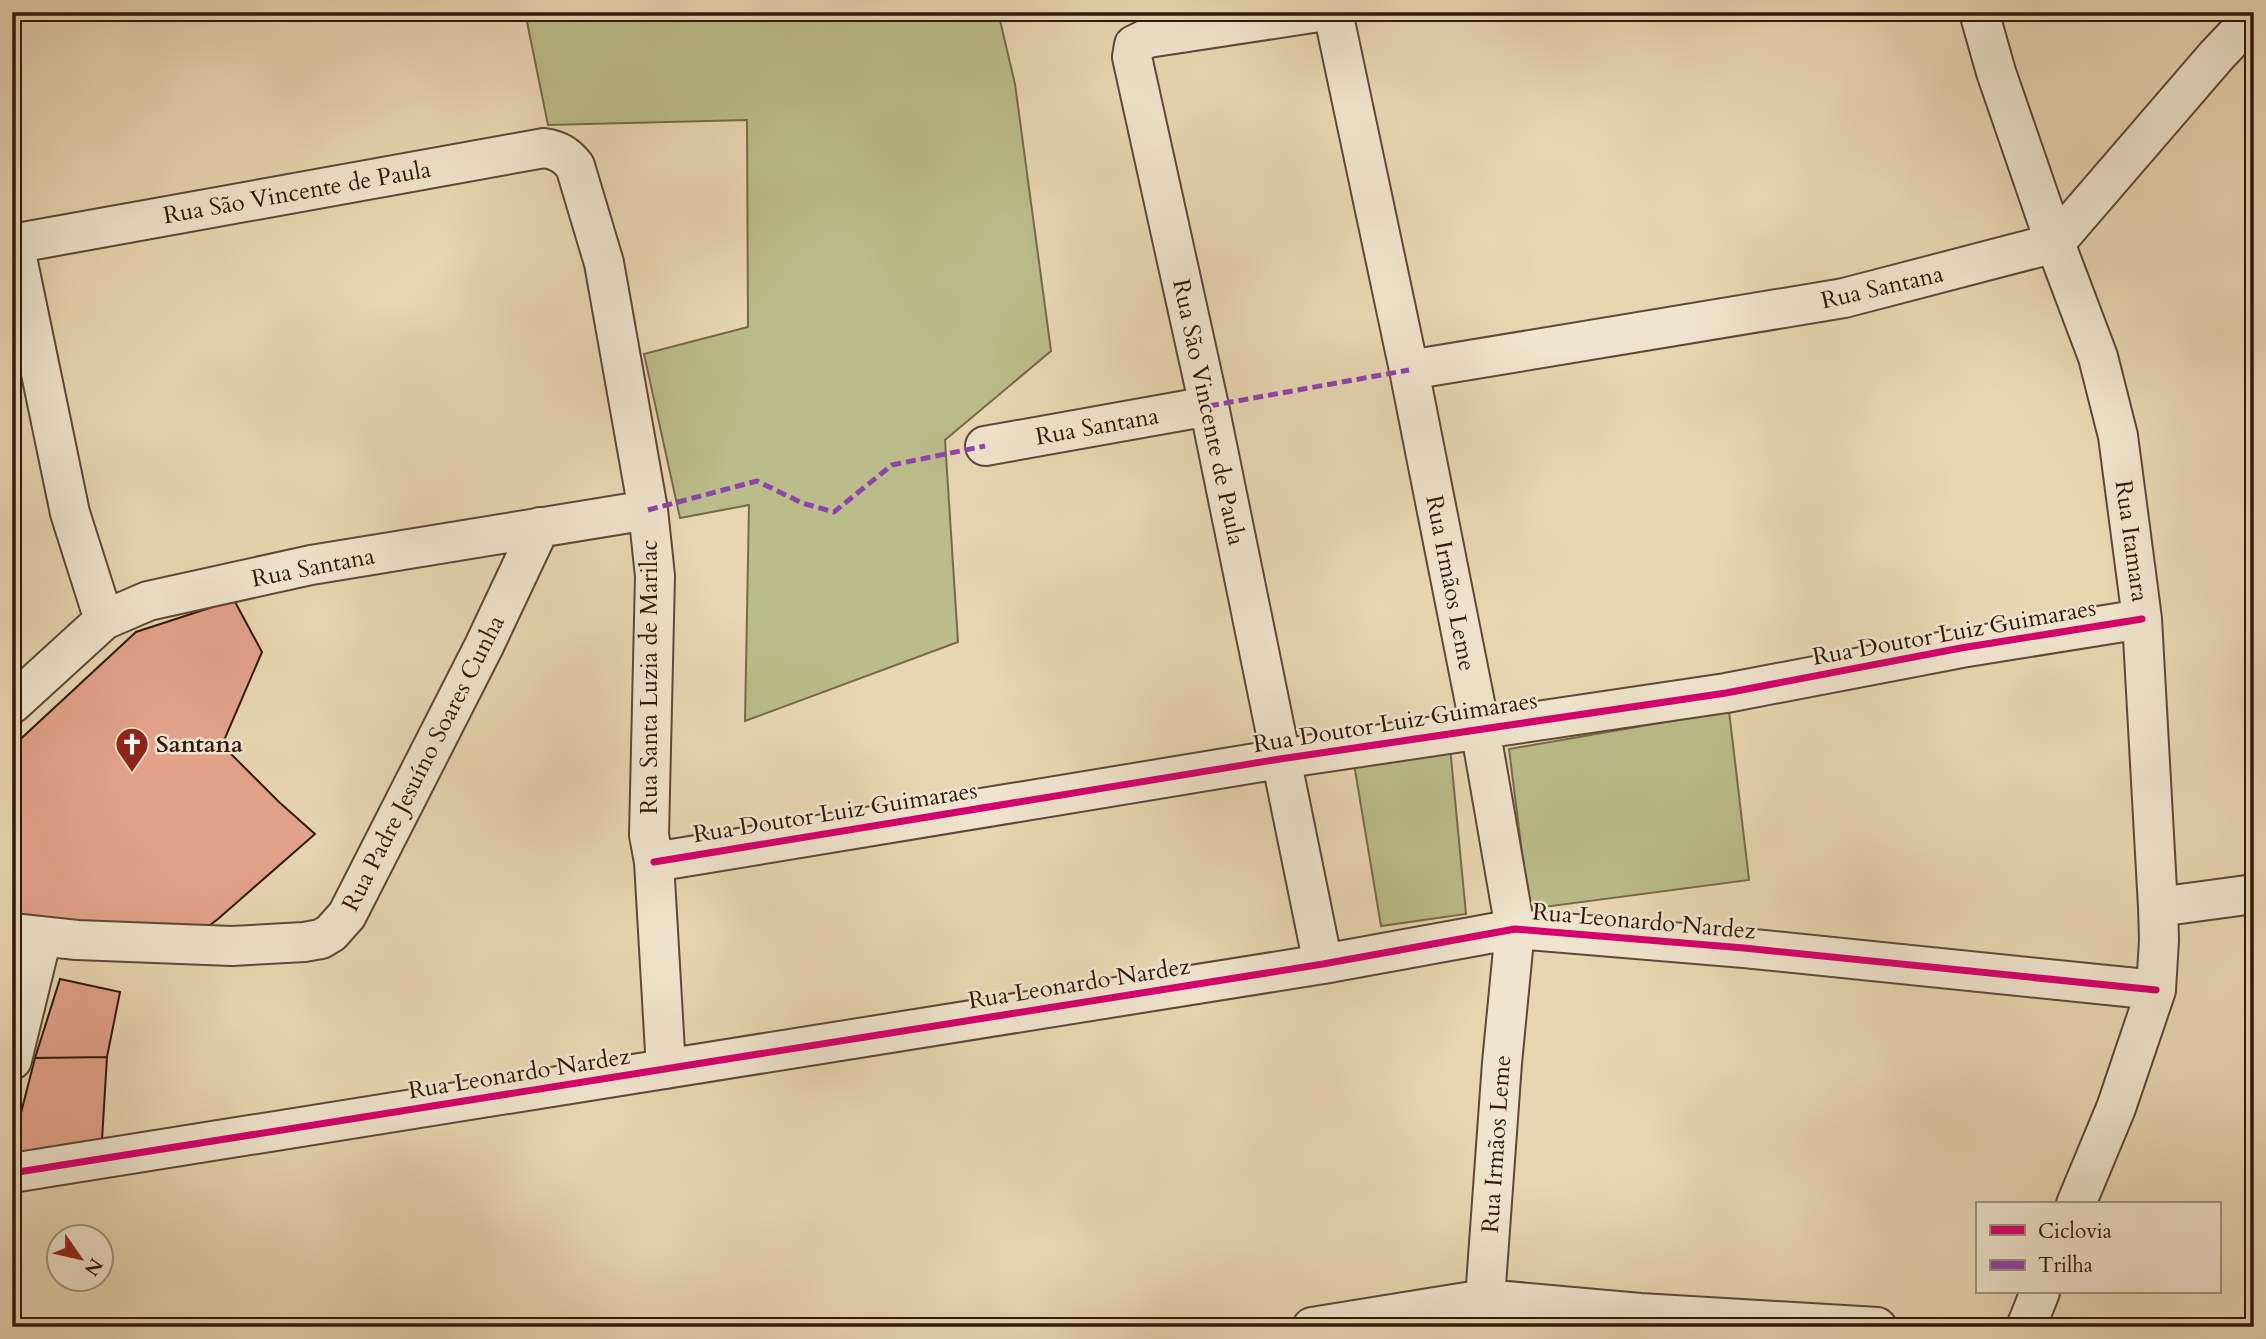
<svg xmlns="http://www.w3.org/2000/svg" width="2266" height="1339" viewBox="0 0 2266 1339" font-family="Cardo,serif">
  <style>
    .green { fill: #babc89; stroke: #766a4a; stroke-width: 2 }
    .building { fill: #e3a28b; stroke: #31190c; stroke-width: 2 }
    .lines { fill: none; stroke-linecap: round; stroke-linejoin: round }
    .minor-casing { stroke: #5e4836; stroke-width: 42 }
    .minor { stroke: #efe4cd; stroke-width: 38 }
    .quiet { stroke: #8e44ad; stroke-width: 5; stroke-dasharray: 10 5; stroke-linecap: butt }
    .cycleway-casing { stroke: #efe4cd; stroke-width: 11 }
    .cycleway { stroke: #d6006c; stroke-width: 7 }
    .labels { text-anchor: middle; stroke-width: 5; stroke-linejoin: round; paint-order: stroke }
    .street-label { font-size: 24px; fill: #31190c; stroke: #efe4cd }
    .poi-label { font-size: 24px; font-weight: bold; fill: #31190c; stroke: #efe4cd; text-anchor: start }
  </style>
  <rect width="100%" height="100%" fill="#e7d6b2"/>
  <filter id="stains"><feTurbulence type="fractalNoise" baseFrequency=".00286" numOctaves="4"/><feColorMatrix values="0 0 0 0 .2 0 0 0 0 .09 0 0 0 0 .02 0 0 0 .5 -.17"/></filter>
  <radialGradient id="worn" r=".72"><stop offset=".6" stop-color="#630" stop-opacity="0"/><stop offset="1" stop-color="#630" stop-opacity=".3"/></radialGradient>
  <path class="green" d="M525,12H998L1015,84L1051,351L945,440L958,642L745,721L749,505L680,518L644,354L748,327L747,120L548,125Z
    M1729,711L1749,880L1529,909L1509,749Z
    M1450,747L1466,914L1381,926L1352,752Z"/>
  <path class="building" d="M234,600L262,652L222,745L279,802L315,834L218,919L197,935L12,917V747L136,632Z
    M60,979L120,992L107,1057L35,1058Z
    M107,1057L102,1140L12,1160V1148L35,1058Z"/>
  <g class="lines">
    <defs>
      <path id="minor" d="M1319,12L1148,38L1134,45L1132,57L1209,406L1323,964
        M1333,12L1409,370L1480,728L1515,929L1502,1063L1485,1299L1480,1327
        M1979,12L1996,72L2055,243L2098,357L2118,436L2142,619L2158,907L2159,940L2156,990L2116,1108L2076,1204
        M14,243L70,513L104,620
        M12,244L544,148C558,150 566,155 575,166L604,263L648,510L655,576L649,835L654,862L666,1069
        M1409,370L1844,298L2055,243L2217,55L2254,16
        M985,446L1209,406
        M12,704L104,620L148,601L311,565L648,510
        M654,862L1280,759L1726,693L1961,648L2142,619
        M2158,907L2254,894
        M12,933L77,940L232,946L304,942L321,939L331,933L347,915L484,646L540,527
        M12,1060L42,937
        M12,1173L1323,964L1515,929L1744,948L2156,990
        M1312,1327L1485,1299L1640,1313L1877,1327
        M2026,1327L2040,1292"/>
    </defs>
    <use href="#minor" class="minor-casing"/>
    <use href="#minor" class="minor"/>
    <path class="quiet" d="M1209,406L1409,370
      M648,510L757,481L802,503L834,512L892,465L985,446"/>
    <defs>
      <path id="cycleway" d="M654,862L1280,759L1726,693L1961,648L2142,619
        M12,1173L1323,964L1515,929L1744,948L2156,990"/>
    </defs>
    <use href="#cycleway" class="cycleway-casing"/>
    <use href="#cycleway" class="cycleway"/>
  </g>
  <defs>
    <symbol id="church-pin" viewBox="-11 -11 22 30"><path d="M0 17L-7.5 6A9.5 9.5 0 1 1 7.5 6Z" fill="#8f2418" stroke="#efe4cd"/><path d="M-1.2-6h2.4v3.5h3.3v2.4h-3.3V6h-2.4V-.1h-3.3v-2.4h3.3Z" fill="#fff"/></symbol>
  </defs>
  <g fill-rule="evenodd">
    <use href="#church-pin" x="113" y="725" width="38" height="52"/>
  </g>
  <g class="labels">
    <g class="street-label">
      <text transform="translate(297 192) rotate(-10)" y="8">Rua São Vincente de Paula</text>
      <text transform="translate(1882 287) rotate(-13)" y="8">Rua Santana</text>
      <text transform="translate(1209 412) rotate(78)" y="8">Rua São Vincente de Paula</text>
      <text transform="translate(1097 426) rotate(-10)" y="8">Rua Santana</text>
      <text transform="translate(2132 541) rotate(82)" y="8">Rua Itamara</text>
      <text transform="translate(313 567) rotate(-11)" y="8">Rua Santana</text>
      <text transform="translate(1451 583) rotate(79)" y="8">Rua Irmãos Leme</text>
      <text transform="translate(1954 632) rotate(-10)" y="8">Rua Doutor Luiz Guimaraes</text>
      <text transform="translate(649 677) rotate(-90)" y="8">Rua Santa Luzia de Marilac</text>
      <text transform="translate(1395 722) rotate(-9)" y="8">Rua Doutor Luiz Guimaraes</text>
      <text transform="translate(423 763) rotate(-63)" y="8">Rua Padre Jesuíno Soares Cunha</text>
      <text transform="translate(835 812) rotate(-9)" y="8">Rua Doutor Luiz Guimaraes</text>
      <text transform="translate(1644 921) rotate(5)" y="8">Rua Leonardo Nardez</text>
      <text transform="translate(1079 983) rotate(-9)" y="8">Rua Leonardo Nardez</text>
      <text transform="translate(519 1073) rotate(-9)" y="8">Rua Leonardo Nardez</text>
      <text transform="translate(1496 1144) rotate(-86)" y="8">Rua Irmãos Leme</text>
    </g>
    <g class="poi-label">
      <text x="156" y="752">Santana</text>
    </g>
  </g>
  <rect width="2266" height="1339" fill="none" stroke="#e7d6b2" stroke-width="42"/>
  <rect x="14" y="14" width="2238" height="1311" fill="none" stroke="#31190c" stroke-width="3.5"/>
  <rect x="21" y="21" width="2224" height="1297" fill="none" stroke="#31190c" stroke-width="2"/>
  <rect x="1976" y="1202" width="245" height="91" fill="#efe4cd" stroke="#a39380" stroke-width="2"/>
  <rect x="1990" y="1225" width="35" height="10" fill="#d6006c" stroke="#a39380" stroke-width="2"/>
  <text x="2038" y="1238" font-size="21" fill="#31190c">Ciclovia</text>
  <rect x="1990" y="1260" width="35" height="10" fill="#8e44ad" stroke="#a39380" stroke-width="2"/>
  <text x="2038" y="1272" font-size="21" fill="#31190c">Trilha</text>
  <g transform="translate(80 1258) rotate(124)"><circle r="33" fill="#efe4cd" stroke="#a39380" stroke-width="2"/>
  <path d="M0-5L12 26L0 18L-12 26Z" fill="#8f2418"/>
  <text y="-10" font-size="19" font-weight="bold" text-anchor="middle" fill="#31190c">N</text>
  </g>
  <rect width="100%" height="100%" filter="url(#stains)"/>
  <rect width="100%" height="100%" fill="url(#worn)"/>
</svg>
